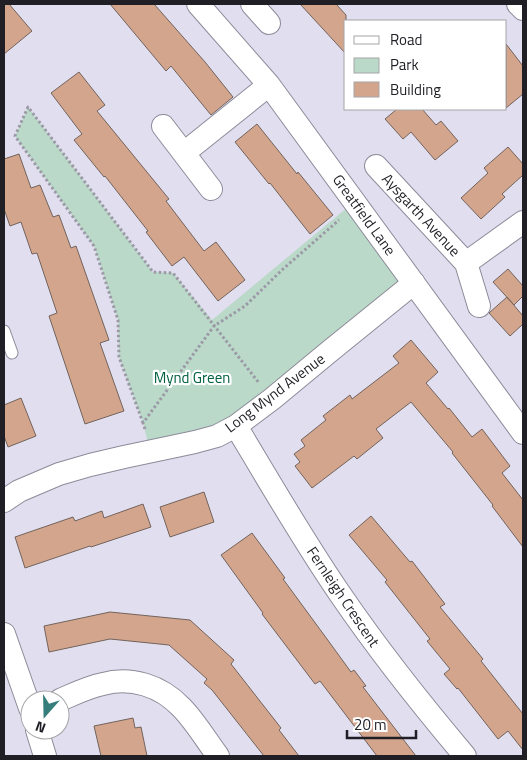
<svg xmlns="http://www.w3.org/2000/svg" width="527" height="760" viewBox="0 0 527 760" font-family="'Titillium Web',sans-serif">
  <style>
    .green { fill: #bad9c8 }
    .building { fill: #d4a58d; stroke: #72635c }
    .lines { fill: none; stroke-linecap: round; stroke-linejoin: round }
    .lane-casing { stroke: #8d8b9a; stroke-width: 13 }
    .street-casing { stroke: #8d8b9a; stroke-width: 24 }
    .path { stroke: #9b99a6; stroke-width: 3; stroke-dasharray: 2.5 2.5; stroke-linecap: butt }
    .lane { stroke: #fff; stroke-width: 11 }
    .street { stroke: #fff; stroke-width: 22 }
    .labels { text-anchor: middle; stroke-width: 4.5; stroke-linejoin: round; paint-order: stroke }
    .street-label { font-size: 15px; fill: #201f25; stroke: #fff }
    .park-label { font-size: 15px; fill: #006040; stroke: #fff }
  </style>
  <rect width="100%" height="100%" fill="#e1deef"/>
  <path class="green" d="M28,107L153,272L173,273L212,320L354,202L414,283L236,426L150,451L143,423L119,357L118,320L94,246L15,136Z"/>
  <path class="building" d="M4,4H9L32,31L4,54Z
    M110,4H154L205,62L233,97L211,115L171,66L166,71Z
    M300,4H336L346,15V54Z
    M506,44L523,66V94L506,108Z
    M79,72L105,105L97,111L169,199L166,201L204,251L216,242L245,280L218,301L184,257L172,266L146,232L148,231L105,176L104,177L74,140L82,134L51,93Z
    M397,109H422L436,125L441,121L458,141L435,160L411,132L403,139L385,119Z
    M257,124L297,174L298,172L333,215L310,234L270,183L269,184L235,142Z
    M508,147L523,164V175L502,194L505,197L481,219L461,198L488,173L484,168Z
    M19,154L31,188L40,185L53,217L59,215L71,248L76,246L109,340L100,343L124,411L85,424L49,316L57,313L37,253L32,254L21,222L10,226L4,209V159Z
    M508,269L523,286V296L514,305L493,282Z
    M507,297L523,316V324L510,336L489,313Z
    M411,340L438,372L426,383L448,409L449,408L472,437L482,429L510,466L502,473L523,500V547L492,506L493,505L452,453L453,452L411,402L376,429L383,438L357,459L354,456L312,488L295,466L300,462L294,454L305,446L301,440L326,420L323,416L350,395L352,399L399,363L393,356Z
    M21,398L36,436L8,447L4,436V405Z
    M204,492L214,522L170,537L160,507Z
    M143,504L151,527L91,547L90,546L25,568L15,537L73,517L75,521L102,511L104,518Z
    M371,516L410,562L412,561L445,604L440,607L483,659L481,661L523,714V750L508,731L498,739L458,688L457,689L444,674L450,669L427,641L430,639L385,582L387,580L349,535Z
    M252,533L285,578L283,579L327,639L351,672L354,670L366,686L363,687L416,756H377L320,681L315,684L262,614L263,613L221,555Z
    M110,612L190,620L234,660L231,664L281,728L279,730L299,756H264L212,690L204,683L207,679L169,645L110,639L49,652L44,626Z
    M133,718L135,728L141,727L147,756H101L94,726Z"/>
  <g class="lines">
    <defs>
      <path id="lane" d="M4,331L12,353"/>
      <path id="street" d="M198,4L269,85L523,433
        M252,4L269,23
        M518,4L523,9
        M163,126L211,189
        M184,153L269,85
        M376,166L466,263L479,306
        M466,263L523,222
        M236,426C270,483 303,540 340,594C379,651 421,704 465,756
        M4,501L19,491L59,474L90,465L124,457L195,442L217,436L236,426L272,399L330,351L414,283
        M4,634L30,708
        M60,700C74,694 88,687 103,684C131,676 161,686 181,707C195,721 206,740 218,756
        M37,730L45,756"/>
    </defs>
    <use href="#lane" class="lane-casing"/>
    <use href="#street" class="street-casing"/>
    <path class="path" d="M143,423L119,357L118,320L94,246L15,136L28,107L153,272L173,273L259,383
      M145,429L143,423L214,326L245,306L283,269L339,220"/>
    <use href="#lane" class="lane"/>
    <use href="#street" class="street"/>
  </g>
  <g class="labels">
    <g class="street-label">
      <text transform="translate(364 215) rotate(54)" y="5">Greatfield Lane</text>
      <text transform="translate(421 215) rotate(47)" y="5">Aysgarth Avenue</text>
      <text transform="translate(275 393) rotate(-37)" y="5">Long Mynd Avenue</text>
      <text transform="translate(343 597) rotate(56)" y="5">Fernleigh Crescent</text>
    </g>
    <g class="park-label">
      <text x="192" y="383">Mynd Green</text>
    </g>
  </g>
  <rect width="527" height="760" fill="none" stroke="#201f25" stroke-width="10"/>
  <rect x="344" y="20" width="162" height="90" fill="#ffffff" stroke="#a6a5a8"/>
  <rect x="354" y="36" width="25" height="8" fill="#ffffff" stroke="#a6a5a8"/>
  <text x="390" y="45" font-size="15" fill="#201f25">Road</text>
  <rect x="354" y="58" width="25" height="15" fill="#bad9c8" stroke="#a6a5a8"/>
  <text x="390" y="70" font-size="15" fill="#201f25">Park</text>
  <rect x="354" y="82" width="25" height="15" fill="#d4a58d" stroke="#a6a5a8"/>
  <text x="390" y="95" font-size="15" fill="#201f25">Building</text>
  <g transform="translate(45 715) rotate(200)"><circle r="24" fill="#ffffff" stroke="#a6a5a8"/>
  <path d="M0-4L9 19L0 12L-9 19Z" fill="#367e7c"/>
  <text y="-8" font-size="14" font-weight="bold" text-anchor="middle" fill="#201f25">N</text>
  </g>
  <path d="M347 730v8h69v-8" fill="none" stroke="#201f25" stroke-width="2.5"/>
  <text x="354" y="730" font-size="15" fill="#201f25" stroke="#ffffff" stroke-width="4" paint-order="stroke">20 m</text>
</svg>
